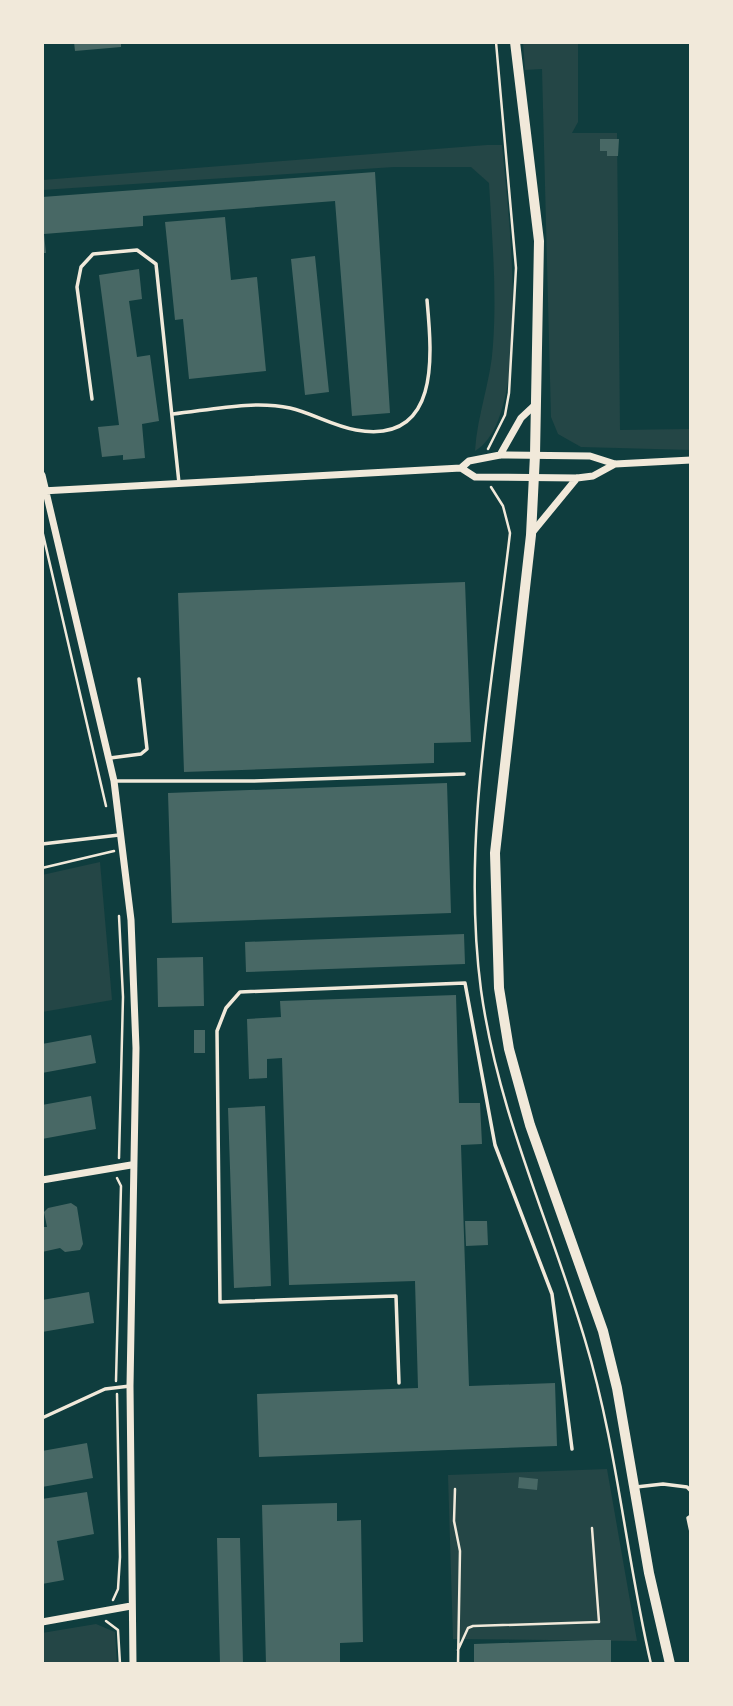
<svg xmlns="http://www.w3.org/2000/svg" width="733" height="1706" viewBox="0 0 733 1706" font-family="'Noto Serif',serif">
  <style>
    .green { fill: #244646 }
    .building { fill: #486865 }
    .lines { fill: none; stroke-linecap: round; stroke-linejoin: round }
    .path { stroke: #f1e9da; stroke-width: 2.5 }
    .service { stroke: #f1e9da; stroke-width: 3.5 }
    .minor { stroke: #f1e9da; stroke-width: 7 }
    .secondary { stroke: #f1e9da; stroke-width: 10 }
  </style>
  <rect width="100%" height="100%" fill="#0f3d3e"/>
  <path class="green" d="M523,42H578V122L572,133H617L620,430L691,429V450L581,447L558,434L551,417L542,69L525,70Z
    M487,145H502C508,207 534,417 475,451C477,415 491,381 493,345C497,291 492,237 489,183L471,167H394L42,190V180Z
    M100,862L112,1000L42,1012V875Z
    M607,1469L637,1641L453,1639L448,1475Z
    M96,1624L115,1632L117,1664H42V1633Z"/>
  <path class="building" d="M74,42H121V47L75,51Z
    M600,139H619L618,156H607V151H600Z
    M375,172L390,413L352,416L335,201L143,216V226L44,234L46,253H42V197Z
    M225,217L231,280L257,277L266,371L189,379L183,319L175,320L165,222Z
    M315,256L329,392L305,395L291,259Z
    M139,269L142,299L129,301L137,357L150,355L159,421L142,424L145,458L123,460V455L102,457L98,427L119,425L99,275Z
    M465,582L471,742L434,743V763L184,772L178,593Z
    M447,783L451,913L172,923L168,793Z
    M464,934L465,964L246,972L245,942Z
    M203,957L204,1006L158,1007L157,958Z
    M456,995L459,1103H480L482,1144L461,1145L469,1386L555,1383L557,1446L259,1457L257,1394L418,1388L415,1281L289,1285L282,1058L267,1059V1078L249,1079L247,1019L281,1017L280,1001Z
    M194,1030H205V1053H194Z
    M91,1035L96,1063L42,1073V1044Z
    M91,1096L96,1129L42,1139V1105Z
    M265,1106L271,1286L234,1288L228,1108Z
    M71,1203L77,1207L83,1244L80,1250L65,1252L60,1248L42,1252V1227H47L44,1212L48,1208Z
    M465,1221H487L488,1245L466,1246Z
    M89,1292L94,1323L42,1332V1300Z
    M87,1443L93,1478L42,1487V1451Z
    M519,1477L538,1479L537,1490L518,1488Z
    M87,1492L94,1534L57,1541L64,1580L42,1584V1499Z
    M337,1503V1521L361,1520L363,1642L340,1643V1664H266L262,1505Z
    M217,1538H240L243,1664H220Z
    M595,1640H611V1664H474V1644Z"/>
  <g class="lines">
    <path class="path" d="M488,449L505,415L509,393L516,268L496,42
      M491,487L503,506L510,533C493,683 461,839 481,990C498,1113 550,1222 585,1340C617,1445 626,1557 651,1664
      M42,530L106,806
      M42,868L114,851
      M119,916L123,997L119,1158
      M116,1381L121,1186L117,1178
      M455,1489L454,1521L460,1551L458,1664
      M113,1600L118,1589L120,1557L117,1394
      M106,1621L118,1630L120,1664
      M458,1650L468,1628L473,1626L599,1622L592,1528"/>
    <path class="service" d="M92,399L77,287L81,267L93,254L137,250L156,264L179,483
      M173,414C210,410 253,400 290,408C312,413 333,426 356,430C441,445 432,355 427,300
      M110,758L141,754L147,749L139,679
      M116,781H254L464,774
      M42,844L119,835
      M399,1383L396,1296L220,1302L217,1031L226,1008L240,992L465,983L495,1145L552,1294L572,1449
      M42,1418L105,1389L130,1386
      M636,1487L663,1484L687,1487L691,1491
      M691,1516L688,1518L691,1532"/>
    <path class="minor" d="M500,455L521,418L536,404
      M461,468L469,461L500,455L590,456L615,464L691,460
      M42,475L114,781L131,920L136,1048L130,1386L133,1664
      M42,491L461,468L475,477L577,478L593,476L615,464
      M531,534L577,478
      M42,1180L131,1165
      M42,1622L131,1606"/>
    <path class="secondary" d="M515,42L539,241L535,455L531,535L495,853L499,988L509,1049L530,1125L603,1331L617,1388L649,1573L670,1664"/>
  </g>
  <rect width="733" height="1706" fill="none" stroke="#f1e9da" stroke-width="88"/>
</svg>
